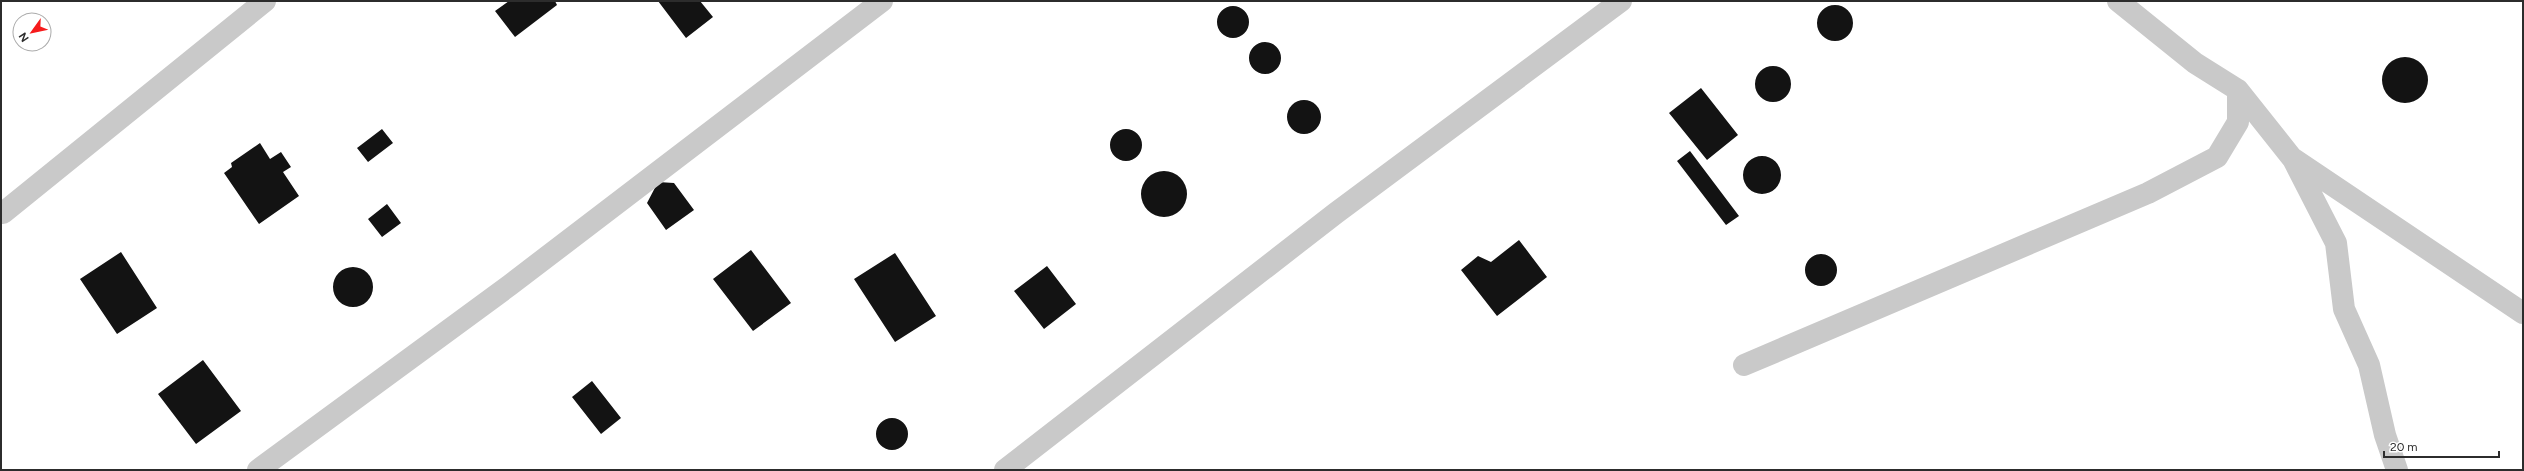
<svg xmlns="http://www.w3.org/2000/svg" width="2524" height="471" viewBox="0 0 2524 471" font-family="Figtree,sans-serif">
  <style>
    .building { fill: #131313 }
    .lines { fill: none; stroke-linecap: round; stroke-linejoin: round }
    .minor { stroke: #c9c9c9; stroke-width: 22 }
  </style>
  <rect width="100%" height="100%" fill="#fff"/>
  <path class="building" d="M509,1H555L557,5L515,37L495,11Z
    M658,1H700L713,17L686,38Z
    M1817 23a18 18 0 1 1 36 0a18 18 0 1 1-36 0Z
    M1217 22a16 16 0 1 1 32 0a16 16 0 1 1-32 0Z
    M1249 58a16 16 0 1 1 32 0a16 16 0 1 1-32 0Z
    M2382 80a23 23 0 1 1 46 0a23 23 0 1 1-46 0Z
    M1755 84a18 18 0 1 1 36 0a18 18 0 1 1-36 0Z
    M1701,88L1738,135L1707,160L1669,113Z
    M1287 117a17 17 0 1 1 34 0a17 17 0 1 1-34 0Z
    M1110 145a16 16 0 1 1 32 0a16 16 0 1 1-32 0Z
    M382,129L393,143L368,162L357,148Z
    M260,143L270,159L281,152L291,167L283,172L299,196L259,224L224,173L232,167L231,163Z
    M1690,151L1739,216L1726,225L1677,161Z
    M1743 175a19 19 0 1 1 38 0a19 19 0 1 1-38 0Z
    M1141 194a23 23 0 1 1 46 0a23 23 0 1 1-46 0Z
    M658,182L674,183L694,210L666,230L647,203Z
    M387,204L401,223L382,237L368,219Z
    M1519,240L1547,277L1497,316L1461,270L1478,256L1491,262Z
    M751,250L791,303L753,331L713,279Z
    M121,252L157,308L117,334L80,279Z
    M895,253L936,316L895,342L854,279Z
    M1805 270a16 16 0 1 1 32 0a16 16 0 1 1-32 0Z
    M1047,266L1076,304L1044,329L1014,291Z
    M333 287a20 20 0 1 1 40 0a20 20 0 1 1-40 0Z
    M203,360L241,411L196,444L158,394Z
    M592,381L621,418L601,434L572,397Z
    M876 434a16 16 0 1 1 32 0a16 16 0 1 1-32 0Z"/>
  <g class="lines">
    <path class="minor" d="M2118,1L2195,63L2238,90L2292,158L2523,313
      M2293,159L2336,243L2344,309L2369,365L2385,435L2397,470
      M3,213L265,1
      M1744,365L2148,193L2217,157L2238,122V90
      M258,470L510,285L882,1
      M1005,470L1336,213L1621,1"/>
  </g>
  <rect width="2524" height="471" fill="none" stroke="#2c2c2c" stroke-width="4"/>
  <g transform="translate(32 32) rotate(237)"><circle r="19" fill="#ffffff" stroke="#ababab"/>
  <path d="M0-3L7 15L0 10L-7 15Z" fill="#f61b1c"/>
  <text y="-6" font-size="11" font-weight="bold" text-anchor="middle" fill="#2c2c2c">N</text>
  </g>
  <path d="M2384 451v6h115v-6" fill="none" stroke="#2c2c2c" stroke-width="2"/>
  <text x="2390" y="451" font-size="12" fill="#2c2c2c" stroke="#ffffff" stroke-width="3" paint-order="stroke">20 m</text>
</svg>
